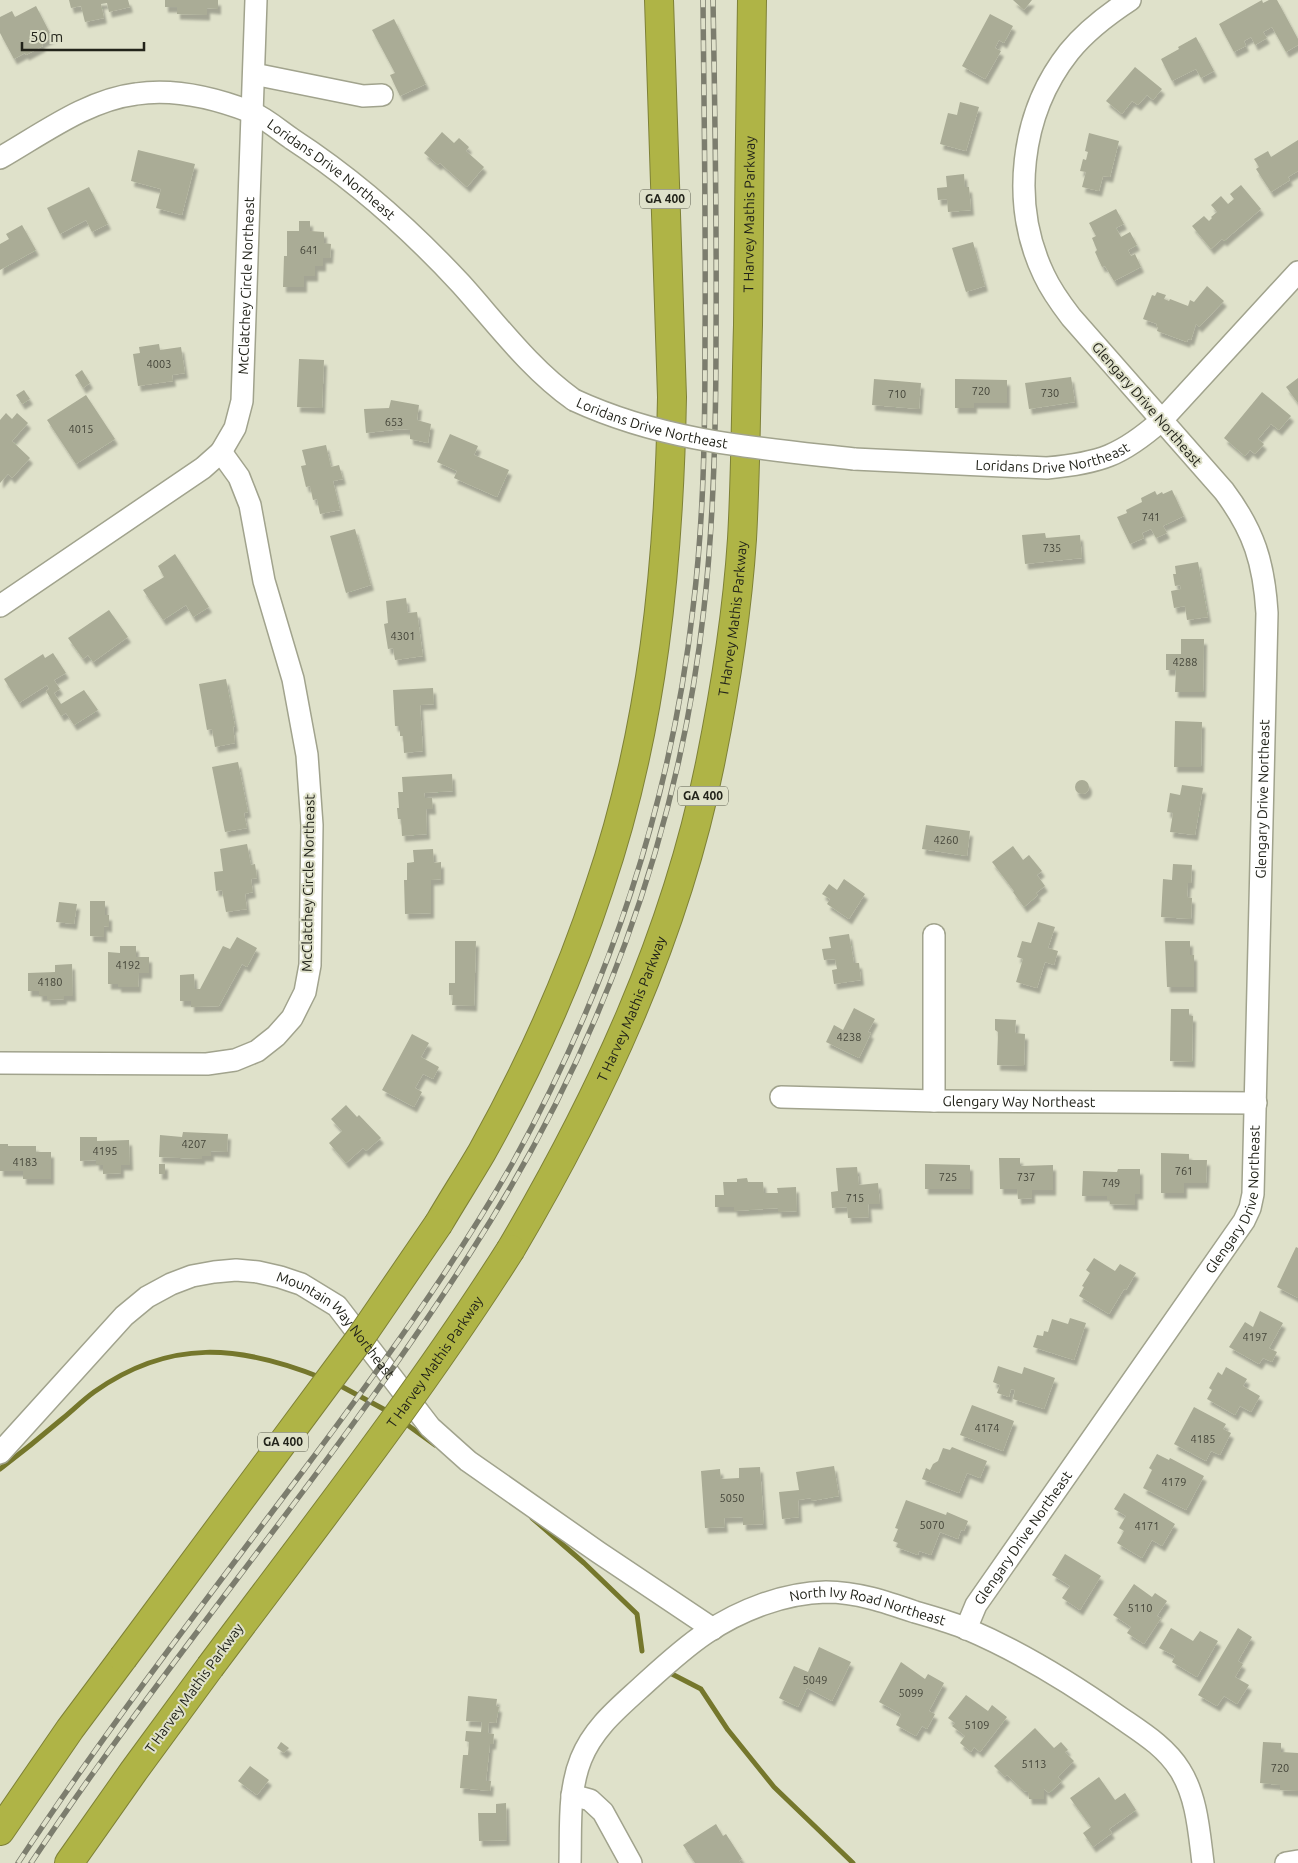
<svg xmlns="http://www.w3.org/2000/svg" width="1298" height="1863" viewBox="0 0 1298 1863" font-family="Ubuntu,sans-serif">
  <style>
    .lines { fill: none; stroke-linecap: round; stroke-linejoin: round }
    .stream { stroke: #75772c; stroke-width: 5 }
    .building { fill: #aaac96; filter: url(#shadow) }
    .minor-casing { stroke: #a1a38d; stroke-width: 24 }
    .highway-casing { stroke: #7e8137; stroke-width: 30 }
    .minor { stroke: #fff; stroke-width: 21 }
    .highway { stroke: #afb446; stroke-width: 28 }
    .rail-casing { stroke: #7c7d6e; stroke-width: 5.5 }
    .rail { stroke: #dfe1ca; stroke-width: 4; stroke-dasharray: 11; stroke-linecap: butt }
    .minor-bridge-casing { stroke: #a1a38d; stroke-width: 24; stroke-linecap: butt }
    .highway-bridge-casing { stroke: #7e8137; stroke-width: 30; stroke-linecap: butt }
    .minor-bridge { stroke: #fff; stroke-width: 21 }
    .highway-bridge { stroke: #afb446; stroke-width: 28 }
    .labels { text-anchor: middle; stroke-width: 4; stroke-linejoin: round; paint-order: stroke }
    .number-label { font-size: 11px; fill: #444539 }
    .shield { fill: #dfe1ca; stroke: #5b5c4f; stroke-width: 1 }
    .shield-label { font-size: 12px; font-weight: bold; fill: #22231a }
    .street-label { font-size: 14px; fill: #22231a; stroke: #dfe1ca }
  </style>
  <defs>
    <filter id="shadow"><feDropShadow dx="3" dy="5.5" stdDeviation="1" flood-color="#0004"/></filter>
  </defs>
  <rect width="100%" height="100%" fill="#dfe1ca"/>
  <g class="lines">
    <path class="stream" d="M337,1384L389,1412
      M402,1421L435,1445
      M0,1469C21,1453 42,1436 62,1419C73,1410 83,1400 94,1392C170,1338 240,1345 322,1378
      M532,1518L584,1563L637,1614L642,1651
      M670,1673L701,1689L728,1730L774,1787L853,1863"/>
  </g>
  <path class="building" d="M69,0H128L130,7L109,12L107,3L101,4L104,18L85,22L81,6L71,8Z
    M165,0H218V9L207,8V15L177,14V7H165Z
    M1013,0H1032L1024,10Z
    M1262,0L1263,3L1269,0H1277L1298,39V45L1286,52L1272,27L1263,32L1267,38L1255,45L1251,37L1244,41L1246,46L1234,52L1219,24Z
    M36,6L52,37L41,43L43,46L26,55L25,53L14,59L0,33V17L12,11L15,17Z
    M990,14L1013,26L1004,43L999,40L995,48L1001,51L985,79L962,66Z
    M394,19L426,84L400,96L390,75L395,73L372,30Z
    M1196,37L1214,71L1201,78L1196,69L1172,81L1161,59L1179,49L1178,47Z
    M1135,67L1162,89L1153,100L1147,95L1138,105L1132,101L1122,114L1106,101Z
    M960,102L979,107L966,151L940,144L948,113L957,115Z
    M442,132L454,143L459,138L469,147L466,151L484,167L467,187L440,163L438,165L424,153Z
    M1089,133L1119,141L1110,177L1103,176L1099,191L1082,187L1086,172L1080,171L1083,159L1086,160L1088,152L1085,151Z
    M1298,140V171L1288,177L1290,180L1271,192L1256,169L1259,167L1254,159L1268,151L1271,157Z
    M138,150L195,164L182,215L156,208L161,189L131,181Z
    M964,174L965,187H969L971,210L948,212L947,199L938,200L937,188L947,187L946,176Z
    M1241,185L1261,209L1224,241L1222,239L1211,249L1192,226L1204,216L1209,221L1212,218L1211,217L1217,212L1211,205L1221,196L1228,204L1234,199L1230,194Z
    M89,187L108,224L92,232L86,220L60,234L47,208Z
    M1116,209L1124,224L1116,228L1121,237L1130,232L1137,245L1128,250L1131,256L1135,254L1141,267L1114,281L1105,266L1102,267L1095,252L1097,250L1092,238L1096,236L1089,223Z
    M299,221H310V231L324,232V243L331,244L330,258H323V266H315V276H304V287H283L284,256H287V231H299Z
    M22,225L36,250L0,270V244L9,239L6,234Z
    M973,242L985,286L966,292L952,248Z
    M1207,286L1224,301L1199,327L1196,324L1191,340L1188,339L1187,342L1157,331L1158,327H1156L1157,324L1143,319L1152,295L1155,296L1157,292L1166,295L1164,299L1169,301L1170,299L1188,306L1190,300L1194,302Z
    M159,344L160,350L181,347L185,373L172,375L173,381L138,386L133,354L140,353L139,347Z
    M299,359L324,360L322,408L297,407Z
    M82,370L90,383L83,388L75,375Z
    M1071,377L1075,402L1029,409L1025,383Z
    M1298,378V403L1286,387Z
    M874,379L921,383L919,409L872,405Z
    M955,379L1007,380V403H974V408H955Z
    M24,390L30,399L22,404L16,395Z
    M1262,392L1291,416L1279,430L1271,424L1258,439L1264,444L1255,454L1250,450L1245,456L1224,438Z
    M86,395L115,439L76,464L47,420Z
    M391,400L419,405L417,420L431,424L428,443L410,439V430L402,429L366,433L364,409L389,408Z
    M6,413L12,419L17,413L28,423L12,441L30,458L12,478L8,474L0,483V420Z
    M450,434L478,446L474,455L509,470L497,497L454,478L457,471L437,462Z
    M326,445L331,467L339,465L343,479L333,481L340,510L320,514L317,499L313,500L310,486L306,487L301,466L306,465L302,450Z
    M1172,490L1184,516L1163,526L1167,533L1156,538L1151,529L1142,533L1144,538L1130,544L1117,517L1127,513L1126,510L1142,502L1141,498L1155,491L1157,495L1162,492L1163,494Z
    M355,529L371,585L346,593L330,536Z
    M1045,533L1046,538L1080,535L1082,558L1025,564L1022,535Z
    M175,554L209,607L193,617L186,605L163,620L143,590L164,577L158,566Z
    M1198,562L1208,617L1187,620L1185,606L1174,608L1171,591L1181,589L1180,585L1175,586L1173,574H1176L1175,566Z
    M406,598L408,613L417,612L423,656L395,660L393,648L388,649L384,624L388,623L386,601Z
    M109,610L128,637L93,662L88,655L83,659L68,638Z
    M1181,639H1204L1203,692H1175L1176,670H1166V654H1181Z
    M53,653L66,673L54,680L60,689L54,693L61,704L84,690L98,710L74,725L66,713L61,716L46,691L49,689L47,685L19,703L4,679L43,654L45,658Z
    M226,679L235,726L233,727L235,743L215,747L212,729L207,730L199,684Z
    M433,688L434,704L420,705L423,751L404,753L403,736H400V726H395L393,690Z
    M1175,721L1202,722L1201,767H1174Z
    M238,762L248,812L244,813L247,828L225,832L212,767Z
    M452,774L453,791L424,793L425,798H432L433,809H426L427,834L402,836L401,819H398L397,808H399L398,792H403L402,777Z
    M1075 787a7 7 0 1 1 14 0a7 7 0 1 1-14 0Z
    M1182,785L1203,788L1195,835L1170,832L1173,813L1167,812L1170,793L1180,795Z
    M926,825L970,831L967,856L922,849Z
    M247,844L251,865L255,864L257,878L251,879L253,892L245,894L247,909L226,912L222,890L216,891L214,872L223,871L220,849Z
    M1013,846L1023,860L1029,855L1042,871L1037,875L1045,886L1036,893L1038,895L1024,907L1013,892L1014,891L992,862Z
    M433,849L434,863L441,862V879L431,880V913L405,914L404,880H407V863L414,862L413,850Z
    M1173,864L1192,865L1191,883H1188L1187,897L1192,898L1191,919L1161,917L1163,879L1172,880Z
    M844,879L865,894L849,919L827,904L830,899L822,894L829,884L837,890Z
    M90,901H105V915H109V927L104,926V937L90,936Z
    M59,902L77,904L74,924L56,922Z
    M1038,922L1055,927L1048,948L1058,951L1054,965L1045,962L1037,988L1016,982L1023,959L1017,957L1022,941L1031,943Z
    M849,934L854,963H859L861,980L834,984L832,970L837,969L835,959L824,960L822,949L831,948L829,937Z
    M237,937L257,948L247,967L242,964L219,1006L191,1007V1001H180V975L194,974L195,989H200L223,946L230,949Z
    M455,941H476L474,1006L452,1005L453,995H449V983H455Z
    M1165,941H1190V955H1194V987H1167Z
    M120,946H136V957H149V973H139L138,987H118V984H108V952L120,953Z
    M72,964L73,996H64V999L47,1000V996H39V991H28V973L55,972V965Z
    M854,1008L875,1019L868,1032L871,1033L859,1058L826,1042L834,1025L843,1030Z
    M1171,1009H1189V1016H1193L1192,1062L1170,1061Z
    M995,1019L1016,1020L1015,1033L1025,1034L1024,1066L997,1065L998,1032L995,1030Z
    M412,1034L429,1043L421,1057L439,1067L433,1079L423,1074L415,1088L422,1092L414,1107L382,1090Z
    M346,1105L357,1117L359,1115L381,1138L366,1151L363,1148L346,1163L329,1143L342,1131L331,1119Z
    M183,1132L228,1134L227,1152L211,1151V1156H202V1159L159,1157L160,1135L182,1137Z
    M80,1137H97V1141L129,1140L130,1165H121V1173L103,1174V1165H96V1160L80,1161Z
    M0,1144H8V1146H36V1152H51V1179H23V1171H0Z
    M1161,1153L1189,1154V1160H1207L1206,1183H1184V1193H1161Z
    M999,1158H1020V1166L1053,1165V1190H1032V1198L1018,1199L1017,1189H1000Z
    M159,1164H165V1174H159Z
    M925,1164L970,1165V1189H925Z
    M857,1167L859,1185L878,1183L880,1204H868L869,1217L848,1218L847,1207L832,1208L831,1192L838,1191L836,1168Z
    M1118,1169H1140V1194H1135V1205L1110,1204V1200H1107V1196H1082L1083,1171L1117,1172Z
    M747,1178L748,1182H763L764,1193H778L777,1188L796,1187L797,1211L778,1212V1208L734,1211V1207H715V1195H724L723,1182H737V1179Z
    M1296,1247L1298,1248V1298L1277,1287Z
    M1094,1258L1115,1271L1120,1264L1136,1273L1126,1290L1124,1289L1109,1314L1079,1296L1084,1287L1082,1286L1090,1273L1086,1270Z
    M1260,1311L1283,1323L1269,1348L1277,1352L1272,1362L1263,1358L1259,1364L1229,1347L1245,1322L1253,1327Z
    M1070,1318L1086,1323L1074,1360L1033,1347L1037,1335L1043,1336L1044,1331L1048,1332L1052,1319L1068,1324Z
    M998,1366L1022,1374L1024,1367L1055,1378L1044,1409L1013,1399L1015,1390L1011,1389L1009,1397L997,1393L1000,1385L993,1382Z
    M1226,1367L1247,1379L1243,1386L1260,1396L1251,1412L1240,1406L1235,1415L1207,1399L1212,1390L1209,1388L1218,1372L1222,1375Z
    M972,1405L1014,1421L1003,1451L960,1435Z
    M1194,1407L1226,1424L1223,1429L1231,1433L1220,1455L1211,1451L1206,1461L1174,1444Z
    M952,1447L987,1461L980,1478L967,1473L959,1493L922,1479L926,1468L930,1470L933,1464L938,1461L943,1448L950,1450Z
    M1157,1454L1169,1460L1170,1458L1204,1476L1186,1510L1143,1488L1152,1470L1149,1468Z
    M834,1466L839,1496L811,1501V1498L798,1500L799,1517L782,1519L779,1492L799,1490L796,1472Z
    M760,1467L764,1524L743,1525V1517L724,1518L725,1527L705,1528L701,1471L720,1469L721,1479L739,1478V1468Z
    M1124,1493L1175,1524L1162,1546L1152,1540L1142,1558L1117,1543L1124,1531L1119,1528L1126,1516L1114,1509Z
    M906,1500L946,1515L947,1512L968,1521L964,1531L961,1530L958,1539L940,1532L931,1555L919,1551L918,1555L896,1547L898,1543L893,1541L898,1529L895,1528Z
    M1065,1554L1101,1576L1080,1610L1062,1598L1070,1586L1052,1575Z
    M1134,1584L1152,1597L1155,1593L1167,1601L1157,1616L1161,1618L1144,1644L1127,1633L1131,1627L1113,1615Z
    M1171,1628L1193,1641L1200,1631L1218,1641L1197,1677L1172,1662L1175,1656L1159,1648Z
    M1238,1628L1252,1637L1238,1661L1243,1664L1235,1677L1249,1685L1237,1704L1224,1696L1217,1706L1198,1695Z
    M819,1647L851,1662L832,1701L807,1688L798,1707L779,1698L794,1666L808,1672Z
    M901,1662L925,1679L928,1674L944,1683L929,1711L935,1714L927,1729L922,1726L916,1736L896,1725L901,1714L879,1702Z
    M966,1695L988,1711L992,1705L1007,1717L980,1752L974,1747L971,1752L960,1743L965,1736L952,1726L955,1723L948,1718Z
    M468,1696L497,1699L496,1706L499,1707L496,1723L489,1722L488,1733L494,1734L493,1744H490L486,1781H491L490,1791L460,1788L463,1755H468L469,1742L465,1741L466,1731L481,1732L482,1722L466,1721Z
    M1035,1728L1054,1748L1061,1742L1068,1750L1065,1752L1074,1761L1058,1777L1062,1781L1049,1793L1044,1789V1799H1029L1028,1792L1024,1791L1007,1775L1005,1777L994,1766Z
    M281,1742L289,1748L284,1753L277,1748Z
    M1263,1742L1281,1743V1752L1298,1753V1791L1280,1790V1785L1260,1783Z
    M250,1766L269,1780L257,1795L238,1781Z
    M1099,1777L1115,1800L1125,1793L1136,1810L1109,1829L1112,1833L1093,1847L1083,1833L1091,1827L1070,1798Z
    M506,1803L507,1840L479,1841L478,1813H496V1804Z
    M716,1824L723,1836L726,1834L742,1859L739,1861L741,1863H695L683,1845Z"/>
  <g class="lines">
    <defs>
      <g id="minor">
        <path d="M254,74L363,96L382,95"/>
        <path id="s1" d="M0,158C42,134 87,100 136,94C175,88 215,98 251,112C265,118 279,130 292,139C355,180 410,229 461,284C497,324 530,369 574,400"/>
        <path id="s2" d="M221,452L235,428L242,401L256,0"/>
        <path id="s3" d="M854,459L1047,468C1100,463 1121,456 1162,420L1298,272"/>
        <path d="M0,606L203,468L221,452L239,477L250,505L264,581L293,679L307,755L312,825L310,965L305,992L292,1018L276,1036L257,1051L235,1060L207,1064L0,1063"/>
        <path d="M934,935V1101"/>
        <path id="s4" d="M781,1097L934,1101L1256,1103"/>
        <path id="s5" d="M0,1453L124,1316L147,1297L171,1284L192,1276L214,1272L236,1270L258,1272L280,1277L301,1284L337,1306L430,1427L468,1461L598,1552L713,1629"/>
        <path id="s6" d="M966,1629L976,1605L1244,1221L1250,1208L1253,1194L1267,613C1264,563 1254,531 1224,491L1071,317C1061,304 1051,290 1044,275C1010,204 1020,114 1069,52C1086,31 1107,15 1130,0"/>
        <path d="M572,1795L590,1800L603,1812L631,1863"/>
        <path id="s7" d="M570,1863C571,1828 568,1791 581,1759C593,1729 616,1710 639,1689C660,1670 682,1649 706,1633C740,1610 784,1593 826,1592C857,1592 886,1602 915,1612C932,1617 951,1622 967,1629C1021,1652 1071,1683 1118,1716C1141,1732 1165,1746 1180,1770C1197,1797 1199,1832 1203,1863"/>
        <path d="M1286,1863L1298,1861"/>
      </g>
      <g id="highway">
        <path d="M439,1223C453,1199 468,1176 482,1152C529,1068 569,979 599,888C653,730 669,564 672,397L659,0"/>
        <path id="s8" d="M511,1249C600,1098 675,937 710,764C725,690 737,615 742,539C746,468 746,396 748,325C749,217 750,108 752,0"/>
        <path d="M0,1831L70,1729L123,1658"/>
        <path d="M69,1863L133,1772L210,1667"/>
      </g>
    </defs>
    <use href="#minor" class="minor-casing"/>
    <use href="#highway" class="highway-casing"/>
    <use href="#minor" class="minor"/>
    <use href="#highway" class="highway"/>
    <defs>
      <path id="rail" d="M18,1863C107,1728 206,1600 303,1471C377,1372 451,1271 512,1164C607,992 671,804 693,608C704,519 705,430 705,341C706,227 704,113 703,0
        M31,1863C170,1654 336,1464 471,1252C596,1058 679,839 704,608C714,519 716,430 716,340C717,227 715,113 713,0"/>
    </defs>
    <use href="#rail" class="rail-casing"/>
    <use href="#rail" class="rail"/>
    <defs>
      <g id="minor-bridge">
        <path id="s9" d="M574,400C665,442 757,448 854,459"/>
      </g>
      <g id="highway-bridge">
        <path d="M123,1658L361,1337L439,1223"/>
        <path id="s10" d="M210,1667C313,1529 419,1394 511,1249"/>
      </g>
    </defs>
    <use href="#minor-bridge" class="minor-bridge-casing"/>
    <use href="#highway-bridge" class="highway-bridge-casing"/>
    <use href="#minor-bridge" class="minor-bridge"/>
    <use href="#highway-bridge" class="highway-bridge"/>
  </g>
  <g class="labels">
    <g class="number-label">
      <text x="309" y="254">641</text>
      <text x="159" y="368">4003</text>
      <text x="981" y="395">720</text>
      <text x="1050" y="397">730</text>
      <text x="897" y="398">710</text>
      <text x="394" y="426">653</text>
      <text x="81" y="433">4015</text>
      <text x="1151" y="521">741</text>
      <text x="1052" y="552">735</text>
      <text x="403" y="640">4301</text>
      <text x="1185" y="666">4288</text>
      <text x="946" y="844">4260</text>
      <text x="128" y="969">4192</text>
      <text x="50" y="986">4180</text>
      <text x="849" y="1041">4238</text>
      <text x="194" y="1148">4207</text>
      <text x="105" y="1155">4195</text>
      <text x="25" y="1166">4183</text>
      <text x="1184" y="1175">761</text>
      <text x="948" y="1181">725</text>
      <text x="1026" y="1181">737</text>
      <text x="1111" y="1187">749</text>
      <text x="855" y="1202">715</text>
      <text x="1255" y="1341">4197</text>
      <text x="987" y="1432">4174</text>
      <text x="1203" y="1443">4185</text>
      <text x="1174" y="1486">4179</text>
      <text x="732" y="1502">5050</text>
      <text x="932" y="1529">5070</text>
      <text x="1147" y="1530">4171</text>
      <text x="1140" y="1612">5110</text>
      <text x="815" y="1684">5049</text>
      <text x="911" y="1697">5099</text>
      <text x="977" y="1729">5109</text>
      <text x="1034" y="1768">5113</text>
      <text x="1280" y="1772">720</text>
    </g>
    <g class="shield">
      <rect x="640" y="189.5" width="50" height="19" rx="4"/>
      <rect x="678" y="786.5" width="50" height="19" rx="4"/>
      <rect x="258" y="1432.5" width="50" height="19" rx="4"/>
    </g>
    <g class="shield-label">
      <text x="665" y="203">GA 400</text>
      <text x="703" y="800">GA 400</text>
      <text x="283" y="1446">GA 400</text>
    </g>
    <g class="street-label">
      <text dy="5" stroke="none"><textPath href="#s1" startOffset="368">Loridans Drive Northeast</textPath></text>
      <text dy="5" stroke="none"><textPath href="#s8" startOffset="1079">T Harvey Mathis Parkway</textPath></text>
      <text dy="5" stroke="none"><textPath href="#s2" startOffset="171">McClatchey Circle Northeast</textPath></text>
      <text transform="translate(1147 404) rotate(49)" y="5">Glengary Drive Northeast</text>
      <text dy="5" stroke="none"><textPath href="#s9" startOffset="82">Loridans Drive Northeast</textPath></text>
      <text dy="5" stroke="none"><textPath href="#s3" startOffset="200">Loridans Drive Northeast</textPath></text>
      <text dy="5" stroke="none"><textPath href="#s8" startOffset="674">T Harvey Mathis Parkway</textPath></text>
      <text dy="5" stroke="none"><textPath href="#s6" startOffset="918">Glengary Drive Northeast</textPath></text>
      <text transform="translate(308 883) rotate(-89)" y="5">McClatchey Circle Northeast</text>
      <text dy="5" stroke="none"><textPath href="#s8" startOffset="269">T Harvey Mathis Parkway</textPath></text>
      <text dy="5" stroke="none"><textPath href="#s4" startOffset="238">Glengary Way Northeast</textPath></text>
      <text dy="5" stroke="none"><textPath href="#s6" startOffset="512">Glengary Drive Northeast</textPath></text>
      <text dy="5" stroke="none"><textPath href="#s5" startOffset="429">Mountain Way Northeast</textPath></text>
      <text dy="5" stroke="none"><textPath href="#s10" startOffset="379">T Harvey Mathis Parkway</textPath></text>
      <text dy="5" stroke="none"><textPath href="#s6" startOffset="108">Glengary Drive Northeast</textPath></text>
      <text dy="5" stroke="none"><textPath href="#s7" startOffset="456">North Ivy Road Northeast</textPath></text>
      <text transform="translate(194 1688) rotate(-54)" y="5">T Harvey Mathis Parkway</text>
    </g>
  </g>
  <path d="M22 42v8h122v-8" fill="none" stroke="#22231a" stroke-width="2.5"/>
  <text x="30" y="42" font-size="15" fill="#22231a" stroke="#dfe1ca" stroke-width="4" paint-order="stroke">50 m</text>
</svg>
